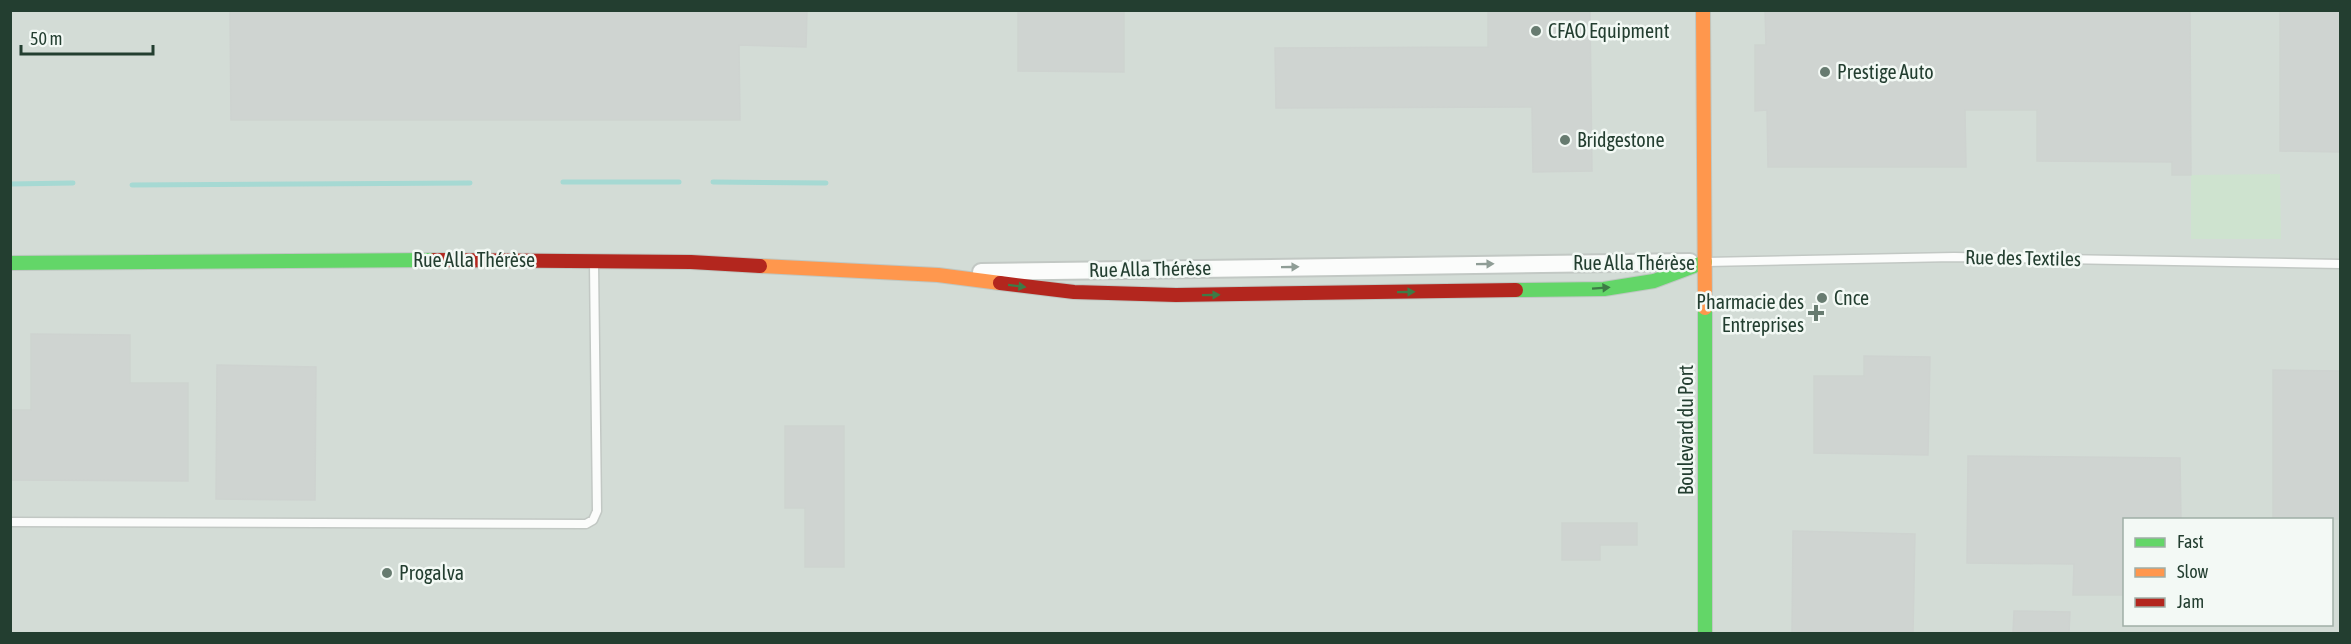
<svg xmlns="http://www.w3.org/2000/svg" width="2351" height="644" viewBox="0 0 2351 644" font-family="'Asap Condensed',sans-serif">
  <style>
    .built { fill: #d3dcd6; fill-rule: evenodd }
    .green { fill: #cee3cf }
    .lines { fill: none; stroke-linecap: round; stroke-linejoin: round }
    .stream { stroke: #a6d9d3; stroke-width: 5 }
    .building { fill: #cfd4d1; stroke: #ced3d0; stroke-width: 1.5 }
    .lane-casing { stroke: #c2c8c4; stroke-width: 11 }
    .street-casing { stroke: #c2c8c4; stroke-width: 20 }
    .fast-casing { stroke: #bfc7c2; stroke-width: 16 }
    .slow-casing { stroke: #bfc7c2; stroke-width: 16 }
    .jam-casing { stroke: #bfc7c2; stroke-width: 16 }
    .lane { stroke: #fbfcfb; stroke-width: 8 }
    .street { stroke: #fbfcfb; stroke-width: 16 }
    .fast { stroke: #63d668; stroke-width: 14 }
    .slow { stroke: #ff974d; stroke-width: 14 }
    .jam { stroke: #b3261e; stroke-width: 14 }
    .oneway { fill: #8f9d96 }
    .oneway2 { fill: #3d7b46 }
    .poi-dot { fill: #677b70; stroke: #f3f9f5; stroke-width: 2 }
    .labels { text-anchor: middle; stroke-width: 5; stroke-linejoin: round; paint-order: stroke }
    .poi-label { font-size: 20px; fill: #233e30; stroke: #f3f9f5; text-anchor: start }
    .street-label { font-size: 20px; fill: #233e30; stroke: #f3f9f5 }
  </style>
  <rect width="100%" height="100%" fill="#e5ebe7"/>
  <path class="built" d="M10,11H2340V633H11ZM2124,520H2332V624H2124Z"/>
  <path class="green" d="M2280,174L2281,239H2191V175Z"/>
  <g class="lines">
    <path class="stream" d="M563,182H679
      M713,182L826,183
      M10,184L73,183
      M132,185L470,183"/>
  </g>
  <path class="building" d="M230,10H807L806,47L739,45L740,120H231Z
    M1018,10H1124V72L1018,71Z
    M1488,10H1590L1592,171L1533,172L1532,107L1276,108L1275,48L1488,47Z
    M1765,10H2190L2191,175H2172V162L2037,161V110H1965L1966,167H1768L1767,110L1755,111V45H1766Z
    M2280,10H2340V152L2280,151Z
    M31,334L130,335V383H188V481L10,480V410H31Z
    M1864,356L1930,357L1928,455L1814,453V376H1864Z
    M217,365L316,367L315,500L216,499Z
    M2273,370L2340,371V519H2273Z
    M785,426H844V567H805V508H785Z
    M1968,456L2180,458L2181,519H2124V595H2073L2074,564L1967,563Z
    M1562,523H1637V545H1600V560H1562Z
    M1793,531L1915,534L1913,633H1792Z
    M2014,611L2070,612L2069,633H2013Z"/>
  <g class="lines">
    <defs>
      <path id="lane" d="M1706,262L1954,257L2340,264
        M10,522L586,524L593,520L597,511L594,264"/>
      <path id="street" d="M981,272L1690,262"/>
      <path id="fast" d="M10,263L434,260
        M1516,290L1604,289L1654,281L1705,262
        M1705,308V634"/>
      <path id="slow" d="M1703,10L1705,308
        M760,266L938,275L1000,283"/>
      <path id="jam" d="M434,260L691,262L760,266
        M1000,283L1074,292L1176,295L1516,290"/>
    </defs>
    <use href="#lane" class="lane-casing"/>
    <use href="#street" class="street-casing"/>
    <use href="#fast" class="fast-casing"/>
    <use href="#slow" class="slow-casing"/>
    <use href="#jam" class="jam-casing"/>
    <use href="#lane" class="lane"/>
    <use href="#street" class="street"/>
    <use href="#fast" class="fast"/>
    <use href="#slow" class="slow"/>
    <use href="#jam" class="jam"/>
  </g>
  <defs><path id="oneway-solid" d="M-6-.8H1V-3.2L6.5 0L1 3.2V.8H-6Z" transform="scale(1.5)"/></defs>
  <g class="oneway">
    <use href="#oneway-solid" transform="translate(1485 264) rotate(-1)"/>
    <use href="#oneway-solid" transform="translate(1290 267) rotate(-1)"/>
  </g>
  <g class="oneway2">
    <use href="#oneway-solid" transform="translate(1017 286) rotate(7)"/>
    <use href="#oneway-solid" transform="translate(1601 288) rotate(-4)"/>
    <use href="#oneway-solid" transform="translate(1406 292) rotate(-1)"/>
    <use href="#oneway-solid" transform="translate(1211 295) rotate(-1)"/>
  </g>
  <g class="poi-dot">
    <circle cx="1536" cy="31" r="6"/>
    <circle cx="1825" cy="72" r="6"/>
    <circle cx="1565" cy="140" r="6"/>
    <circle cx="1822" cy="298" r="6"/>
    <path d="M1813 304h6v6h6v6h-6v6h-6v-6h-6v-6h6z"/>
    <circle cx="387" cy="573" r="6"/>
  </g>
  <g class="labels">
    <g class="poi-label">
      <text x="1548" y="38">CFAO Equipment</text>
      <text x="1837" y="79">Prestige Auto</text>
      <text x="1577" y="147">Bridgestone</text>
      <text x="1834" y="305">Cnce</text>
      <text x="1804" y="309" text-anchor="end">Pharmacie des<tspan x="1804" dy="23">Entreprises</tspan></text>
      <text x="399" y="580">Progalva</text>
    </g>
    <g class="street-label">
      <text transform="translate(2023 258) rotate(1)" y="7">Rue des Textiles</text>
      <text x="474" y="267">Rue Alla Thérèse</text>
      <text x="1634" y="270">Rue Alla Thérèse</text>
      <text transform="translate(1150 269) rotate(-1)" y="7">Rue Alla Thérèse</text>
      <text transform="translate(1686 430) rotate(-90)" y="7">Boulevard du Port</text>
    </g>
  </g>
  <rect width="2351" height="644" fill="none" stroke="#233e30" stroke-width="24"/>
  <rect x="2123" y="518" width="210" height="108" fill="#f3f9f5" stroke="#a0aea6" stroke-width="1.5"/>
  <rect x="2135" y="538" width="30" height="9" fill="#63d668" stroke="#a0aea6" stroke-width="1.5"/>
  <text x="2177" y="548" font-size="18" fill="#233e30">Fast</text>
  <rect x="2135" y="568" width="30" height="9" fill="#ff974d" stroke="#a0aea6" stroke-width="1.5"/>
  <text x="2177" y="578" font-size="18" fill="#233e30">Slow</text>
  <rect x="2135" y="598" width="30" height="9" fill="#b3261e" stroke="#a0aea6" stroke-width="1.5"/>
  <text x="2177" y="608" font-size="18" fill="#233e30">Jam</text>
  <path d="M21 45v9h132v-9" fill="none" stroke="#233e30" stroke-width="3"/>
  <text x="30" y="45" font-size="18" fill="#233e30" stroke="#f3f9f5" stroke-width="4.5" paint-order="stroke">50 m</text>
</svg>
